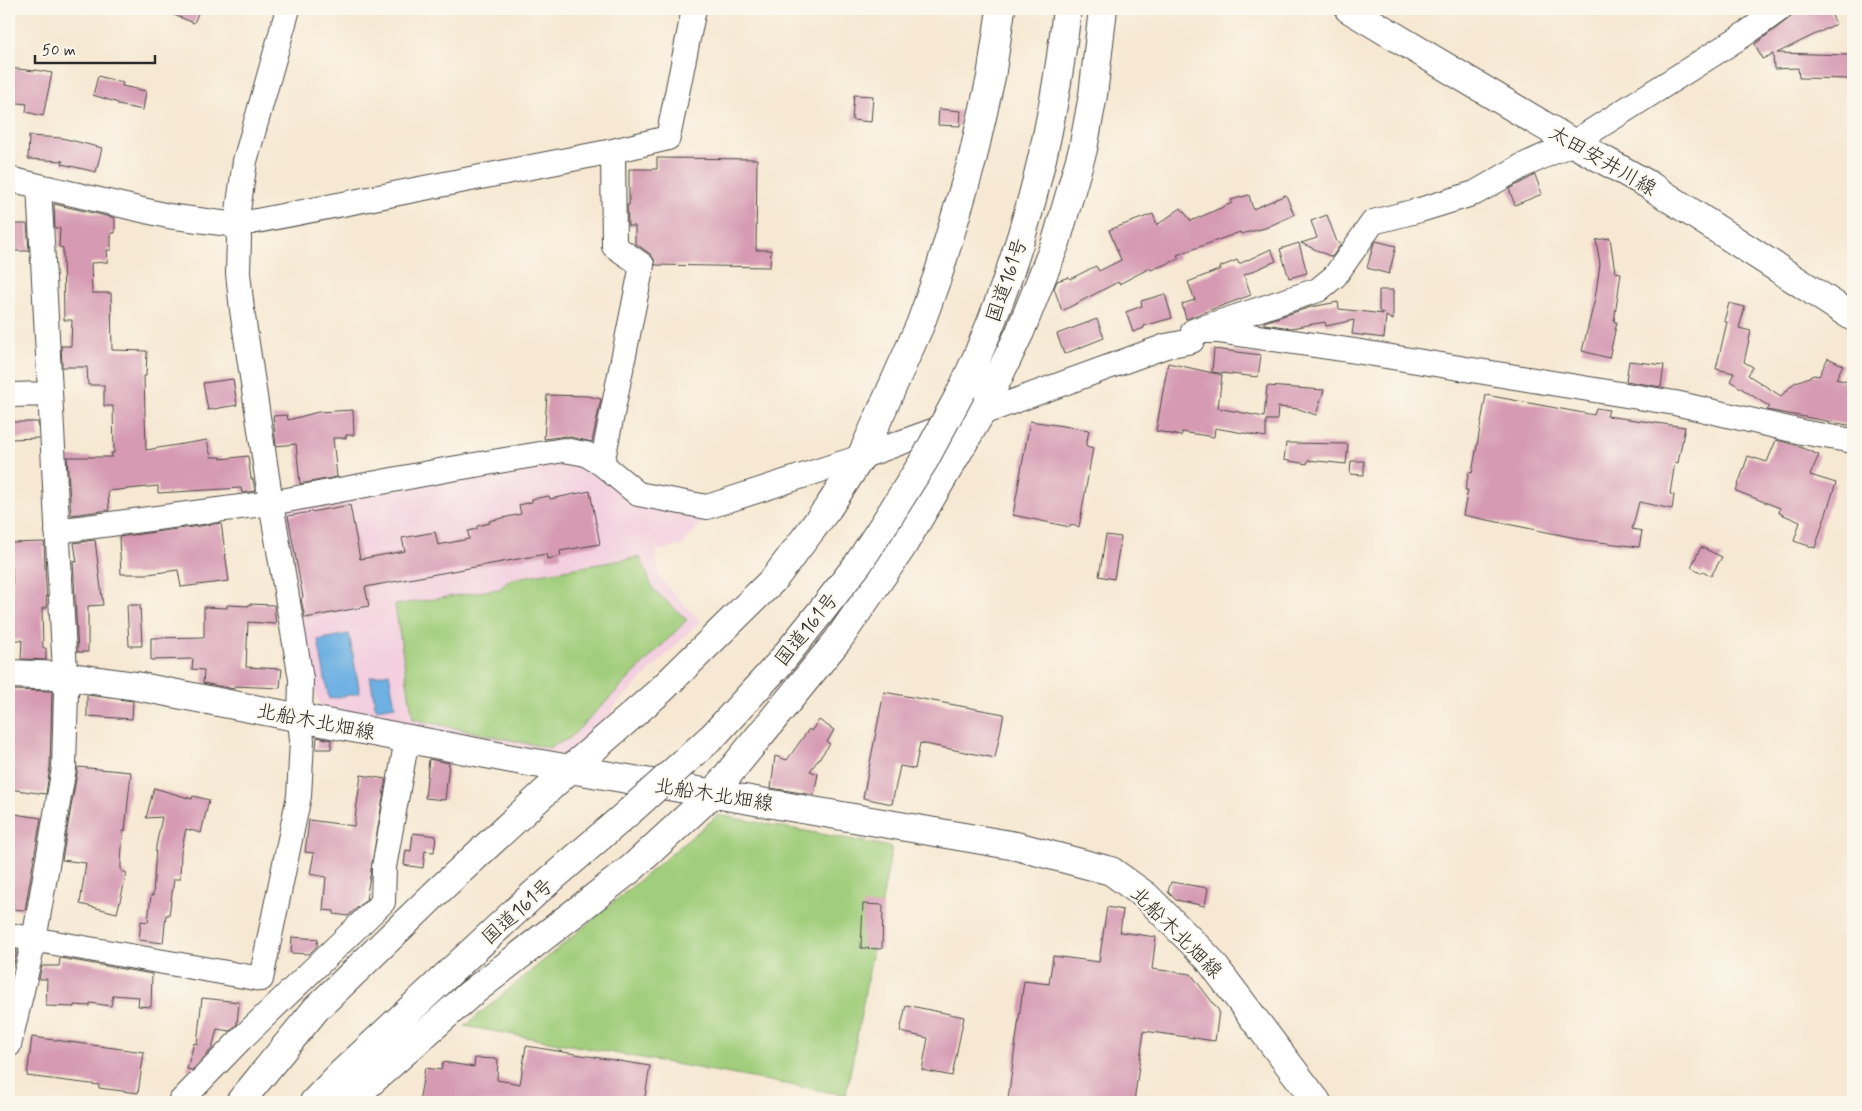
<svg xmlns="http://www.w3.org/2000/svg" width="1862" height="1111" viewBox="0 0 1862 1111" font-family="Mynerve,'Klee One',sans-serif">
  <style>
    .built { fill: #f3cfdf }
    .green { fill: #a1ce7b; stroke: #667c53 }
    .water { fill: #6db0e2; stroke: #4c6e86 }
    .building { fill: #d69bb3 }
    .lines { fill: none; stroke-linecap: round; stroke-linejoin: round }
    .minor-casing { stroke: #494744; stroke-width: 26 }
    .major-casing { stroke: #494744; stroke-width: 30 }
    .highway-casing { stroke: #494744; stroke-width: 30 }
    .minor { stroke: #fff; stroke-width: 24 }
    .major { stroke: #fff; stroke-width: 28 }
    .highway { stroke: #fff; stroke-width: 28 }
    .highway-bridge-casing { stroke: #494744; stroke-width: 30; stroke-linecap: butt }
    .highway-bridge { stroke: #fff; stroke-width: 28 }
    .labels { text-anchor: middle; stroke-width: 4; stroke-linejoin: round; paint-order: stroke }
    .street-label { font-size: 20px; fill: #2b2b2b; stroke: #fbf7ec }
  </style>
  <rect width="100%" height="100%" fill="#fbf7ec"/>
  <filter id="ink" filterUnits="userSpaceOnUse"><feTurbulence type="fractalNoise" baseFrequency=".02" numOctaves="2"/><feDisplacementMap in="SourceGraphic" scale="10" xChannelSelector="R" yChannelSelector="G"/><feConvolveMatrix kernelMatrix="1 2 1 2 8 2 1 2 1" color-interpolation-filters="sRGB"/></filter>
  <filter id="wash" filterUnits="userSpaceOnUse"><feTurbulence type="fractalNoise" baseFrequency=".0096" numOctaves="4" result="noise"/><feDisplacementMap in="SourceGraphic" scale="20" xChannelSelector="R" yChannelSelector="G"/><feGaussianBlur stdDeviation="1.12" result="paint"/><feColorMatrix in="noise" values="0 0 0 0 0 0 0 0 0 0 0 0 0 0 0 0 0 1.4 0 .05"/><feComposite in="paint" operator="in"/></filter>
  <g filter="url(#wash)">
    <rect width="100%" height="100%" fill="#f6e8d2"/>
    <path class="built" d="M575,458L701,512L702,522L682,546L656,551L660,579L700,621L612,709V722L574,756L324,713L311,684L284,510Z"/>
    <path class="green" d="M640,557L653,589L687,620L570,738L548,748L413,719L395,605L499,589L511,579Z
      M718,815L892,847L846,1095L465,1026Z"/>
    <path class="water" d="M349,634L360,693L329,699L318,640Z
      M389,673L395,706L376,709L370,677Z"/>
    <g id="blocks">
      <path class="building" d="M159,9H200L194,23Z
        M1794,9H1829L1836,24L1777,53L1849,55L1853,64V79L1799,78L1798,68L1774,69L1773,54L1762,59L1755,44L1791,17L1797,14Z
        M9,68L35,71V70L52,73L43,116L26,112L27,104L9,102Z
        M98,76L123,83L122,86L146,91L143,110L118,105V103L93,95Z
        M854,95L873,96L871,122L852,120Z
        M939,109L961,111L960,126L938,125Z
        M29,136L62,138L102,148L96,172L62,164L63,161L28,159Z
        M657,158L757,159L756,250H771L770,267L655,265L654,259L650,254L635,243V226H628L627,205H629V169H657Z
        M1535,175L1542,194L1515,205L1509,189Z
        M1249,195L1253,209L1286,195L1294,215L1265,228L1241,234L1240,232L1177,255L1179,259L1151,270L1150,268L1119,284L1118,282L1062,311L1054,288L1057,281L1069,277L1070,279L1096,266L1099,271L1121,260L1109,230L1153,214L1157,225L1181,208L1191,221L1232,203L1231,200Z
        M54,204L115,218V233H111V250H107L108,262L91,263L92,293H111L112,350L147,351L146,376H144L146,450L207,440L211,457H221V459L248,456L251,479H253L255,491L242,493L241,488L158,493V486L108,491L109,510L71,515L67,457H112L111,453H114L113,406H104V385H88L87,367H62L61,346H71L72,320H64L63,248L59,247L60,228H55Z
        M1327,215L1337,242L1341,244L1332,257L1301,243L1317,238L1311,221Z
        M9,224H27L29,251H9Z
        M1610,238L1615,272L1621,273L1614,322H1617L1609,358L1582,351L1595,299L1600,264L1596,240Z
        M1376,241L1396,246L1389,274L1367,268L1373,246Z
        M1299,243L1307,273L1289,278L1280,249Z
        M1271,249L1276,261L1244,275L1251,295L1186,319L1182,304L1195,300L1188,282L1221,269L1220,267L1237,260L1239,264Z
        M1379,290H1393V320L1386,316L1384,338L1352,334L1354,320L1326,326L1325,322L1291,328L1264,324V322L1311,307L1338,302L1339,309L1384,314L1379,311Z
        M1165,294L1172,318L1144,326V328L1133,332L1126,312L1142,306L1141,301Z
        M1729,303L1745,307L1739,328L1751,331L1744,362L1753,367L1748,375L1781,396L1794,383L1814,375L1819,376L1828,358L1843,365L1836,379L1853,383V426L1767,410L1770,407L1730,381L1734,373L1716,369L1727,322L1724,321Z
        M1097,319L1104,338L1064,354L1057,334Z
        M1214,349L1261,355L1258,377L1212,372Z
        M1629,361L1664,365L1661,387L1626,381Z
        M1168,363L1222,375L1218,408L1264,417L1267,386L1324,390L1316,415L1299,409L1278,407L1277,420H1266V437L1215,428L1214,437L1182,432L1181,436L1156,431Z
        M233,379L237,405L208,410L203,383Z
        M547,395L588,396L601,399L592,442L566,436L544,439Z
        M1486,395L1594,415L1596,408L1609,410L1607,416L1685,427L1678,463L1675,462L1670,494L1674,495L1672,509L1639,502L1632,529L1642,531L1639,547L1576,539V538L1463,515L1468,490H1465L1469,472L1472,473Z
        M353,410L354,435H346V438H333L337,477L300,484L296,444L276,446L273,416L287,415L288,420L318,412Z
        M1030,421L1089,430L1086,446L1093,448L1079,527L1071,525L1070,527L1013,515Z
        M10,422H38L39,438L10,439Z
        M1776,440L1795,445L1819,455L1810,475L1836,483L1815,548L1794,541L1800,522L1779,513L1780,508L1736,491L1748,456L1767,462Z
        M1286,443L1348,444L1346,464L1308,460L1307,464L1284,460Z
        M1351,461H1364V475L1350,474Z
        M590,491L600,544L560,551L561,556L547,559L546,554L365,587L369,606L305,618L301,599L303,597L288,516L350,505L360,559L405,551L402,538L435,532L438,545L469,539L468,531L477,529V526L490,523L489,521L521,514L519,505L532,502V499L549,496L550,499Z
        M221,523L229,581L181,587L178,570L148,574H121L119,537Z
        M1106,535L1121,537L1114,579L1099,576Z
        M95,540L103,605L88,606V652H78L73,561L77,562L74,543Z
        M44,542L47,608H42L43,648H46V660L21,659L22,640H9V615H13L12,567H10L9,543Z
        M1701,547L1722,557L1711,576L1703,571L1702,573L1691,567Z
        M249,604L274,605L276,624L248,622L246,667L282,669L280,688L234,686V689L203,683L204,670L192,669L193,659L151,660V638L204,637V607L227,608V605L249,606Z
        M127,605H140L142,646H129Z
        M9,690L52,691L50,767L46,794L9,789L12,760H10L9,743Z
        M884,692L1004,714L995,758L920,743L915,769L900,766L892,804L863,798Z
        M87,695L133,701L132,719L87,716Z
        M819,720L834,730L827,742L830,744L810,771L818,774L814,795L771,788L775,756L787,760L809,729L811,731Z
        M317,737L331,740V749H316Z
        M429,759L449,763L445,800L425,798Z
        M78,767L131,772L125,831H123L121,863V871L127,873L117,913L80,904L86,863L62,860Z
        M361,775L386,779L366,900L348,916L334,914V911L323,910L326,877L310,874L314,853L305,852L309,820L354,826Z
        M154,788L192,799L193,796L209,800L201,833L186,829L181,852L180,879H174L169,915H166L163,943L139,940L141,921L148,922L151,895L153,896L156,846L162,817L146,818Z
        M14,814L41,818L25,910L9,909V865H12L13,839L10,838Z
        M413,833L436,836L434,852L425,851L423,868L404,865L406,850L411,851Z
        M1171,882L1208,888L1205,906L1176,900L1168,892Z
        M863,904L883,905L882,949L861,948Z
        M1107,907L1123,910L1120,932L1156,937L1152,969L1191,974L1219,1011L1215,1041L1144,1031L1134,1102L1097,1099L1096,1102H1035L1008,1099L1024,981L1049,984L1053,956L1099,962Z
        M292,937L318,939L317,946L309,954L291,953Z
        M9,949L17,950L13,967L9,966Z
        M60,958L152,974L151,1007L138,1006L139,997L113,995L111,1006L90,1003V1006L74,1005V1007L46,1006L47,979H39L42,966H59Z
        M202,998L239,1002L237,1024L230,1031L217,1029L212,1049L192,1070L187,1069L194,1043L197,1044Z
        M906,1005L964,1017L952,1076L922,1070L928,1038L900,1032Z
        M32,1037L144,1052L138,1093L99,1088V1085L27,1076Z
        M526,1046L650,1066L644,1102H419L425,1068L441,1070L443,1062L474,1067L475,1058L498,1059L497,1080L520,1084Z"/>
    </g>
  </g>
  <g filter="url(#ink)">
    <use href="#blocks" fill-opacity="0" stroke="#494744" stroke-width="1"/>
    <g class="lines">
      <defs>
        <path id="minor" d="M9,179L168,216L236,225L613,151L668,138L694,9
          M1193,331L1318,290L1335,276L1373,222L1420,210L1475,193L1522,166L1573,143L1745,34L1780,9
          M1205,331H1218L1355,351L1675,403L1802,432L1853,441
          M9,395L50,394
          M602,464L642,265L614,246L613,151
          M57,531L271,503L445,470L564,450L586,454L602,464L638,494L707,507L861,457L1166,346L1192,341L1193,331
          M9,935L261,979L299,796L302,741L300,718L301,679L271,503L242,310L238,273L239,238L236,225L245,161L288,9
          M9,1045L34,940L64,768L66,691L39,186
          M180,1102L241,1039L383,902L384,867L407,739"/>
        <path id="major" d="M1349,9L1573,143L1649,185L1853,317
          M9,674L64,676L136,686L512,759L1016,846L1111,871L1146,896L1208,958L1317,1102"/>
        <path id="highway" d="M962,390C1020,266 1052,145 1067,9
          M240,1102L316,1009L437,892L569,770L660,691L774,579L828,508L861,457L920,325L939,272L972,161L991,77L1001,9
          M314,1102L342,1073L535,893L630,811
          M348,1102L470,994L632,868L712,794L838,640L902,547L981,413L1020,332L1056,242L1083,149L1093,95L1103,9"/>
      </defs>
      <use href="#minor" class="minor-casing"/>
      <use href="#major" class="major-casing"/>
      <use href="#highway" class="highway-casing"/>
      <use href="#minor" class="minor"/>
      <use href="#major" class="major"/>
      <use href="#highway" class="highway"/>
      <defs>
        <path id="highway-bridge" d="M630,811L713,736L778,665L819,614L858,564L888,518L925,459L962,390"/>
      </defs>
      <use href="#highway-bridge" class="highway-bridge-casing"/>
      <use href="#highway-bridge" class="highway-bridge"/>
    </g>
  </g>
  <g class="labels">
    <g class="street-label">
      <text transform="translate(1603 160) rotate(30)" y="7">太田安井川線</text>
      <text transform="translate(1006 280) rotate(-71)" y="7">国道161号</text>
      <text transform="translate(806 629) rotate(-51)" y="7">国道161号</text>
      <text transform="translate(316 721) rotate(11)" y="7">北船木北畑線</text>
      <text transform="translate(714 794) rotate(9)" y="7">北船木北畑線</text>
      <text transform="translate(517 911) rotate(-42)" y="7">国道161号</text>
      <text transform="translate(1177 932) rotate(45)" y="7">北船木北畑線</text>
    </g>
  </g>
  <rect width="1862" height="1111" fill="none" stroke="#fbf7ec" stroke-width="30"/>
  <path d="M35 55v8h120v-8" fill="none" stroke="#2b2b2b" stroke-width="2.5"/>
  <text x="42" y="55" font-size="15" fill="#2b2b2b" stroke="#fbf7ec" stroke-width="4" paint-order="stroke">50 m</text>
</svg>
